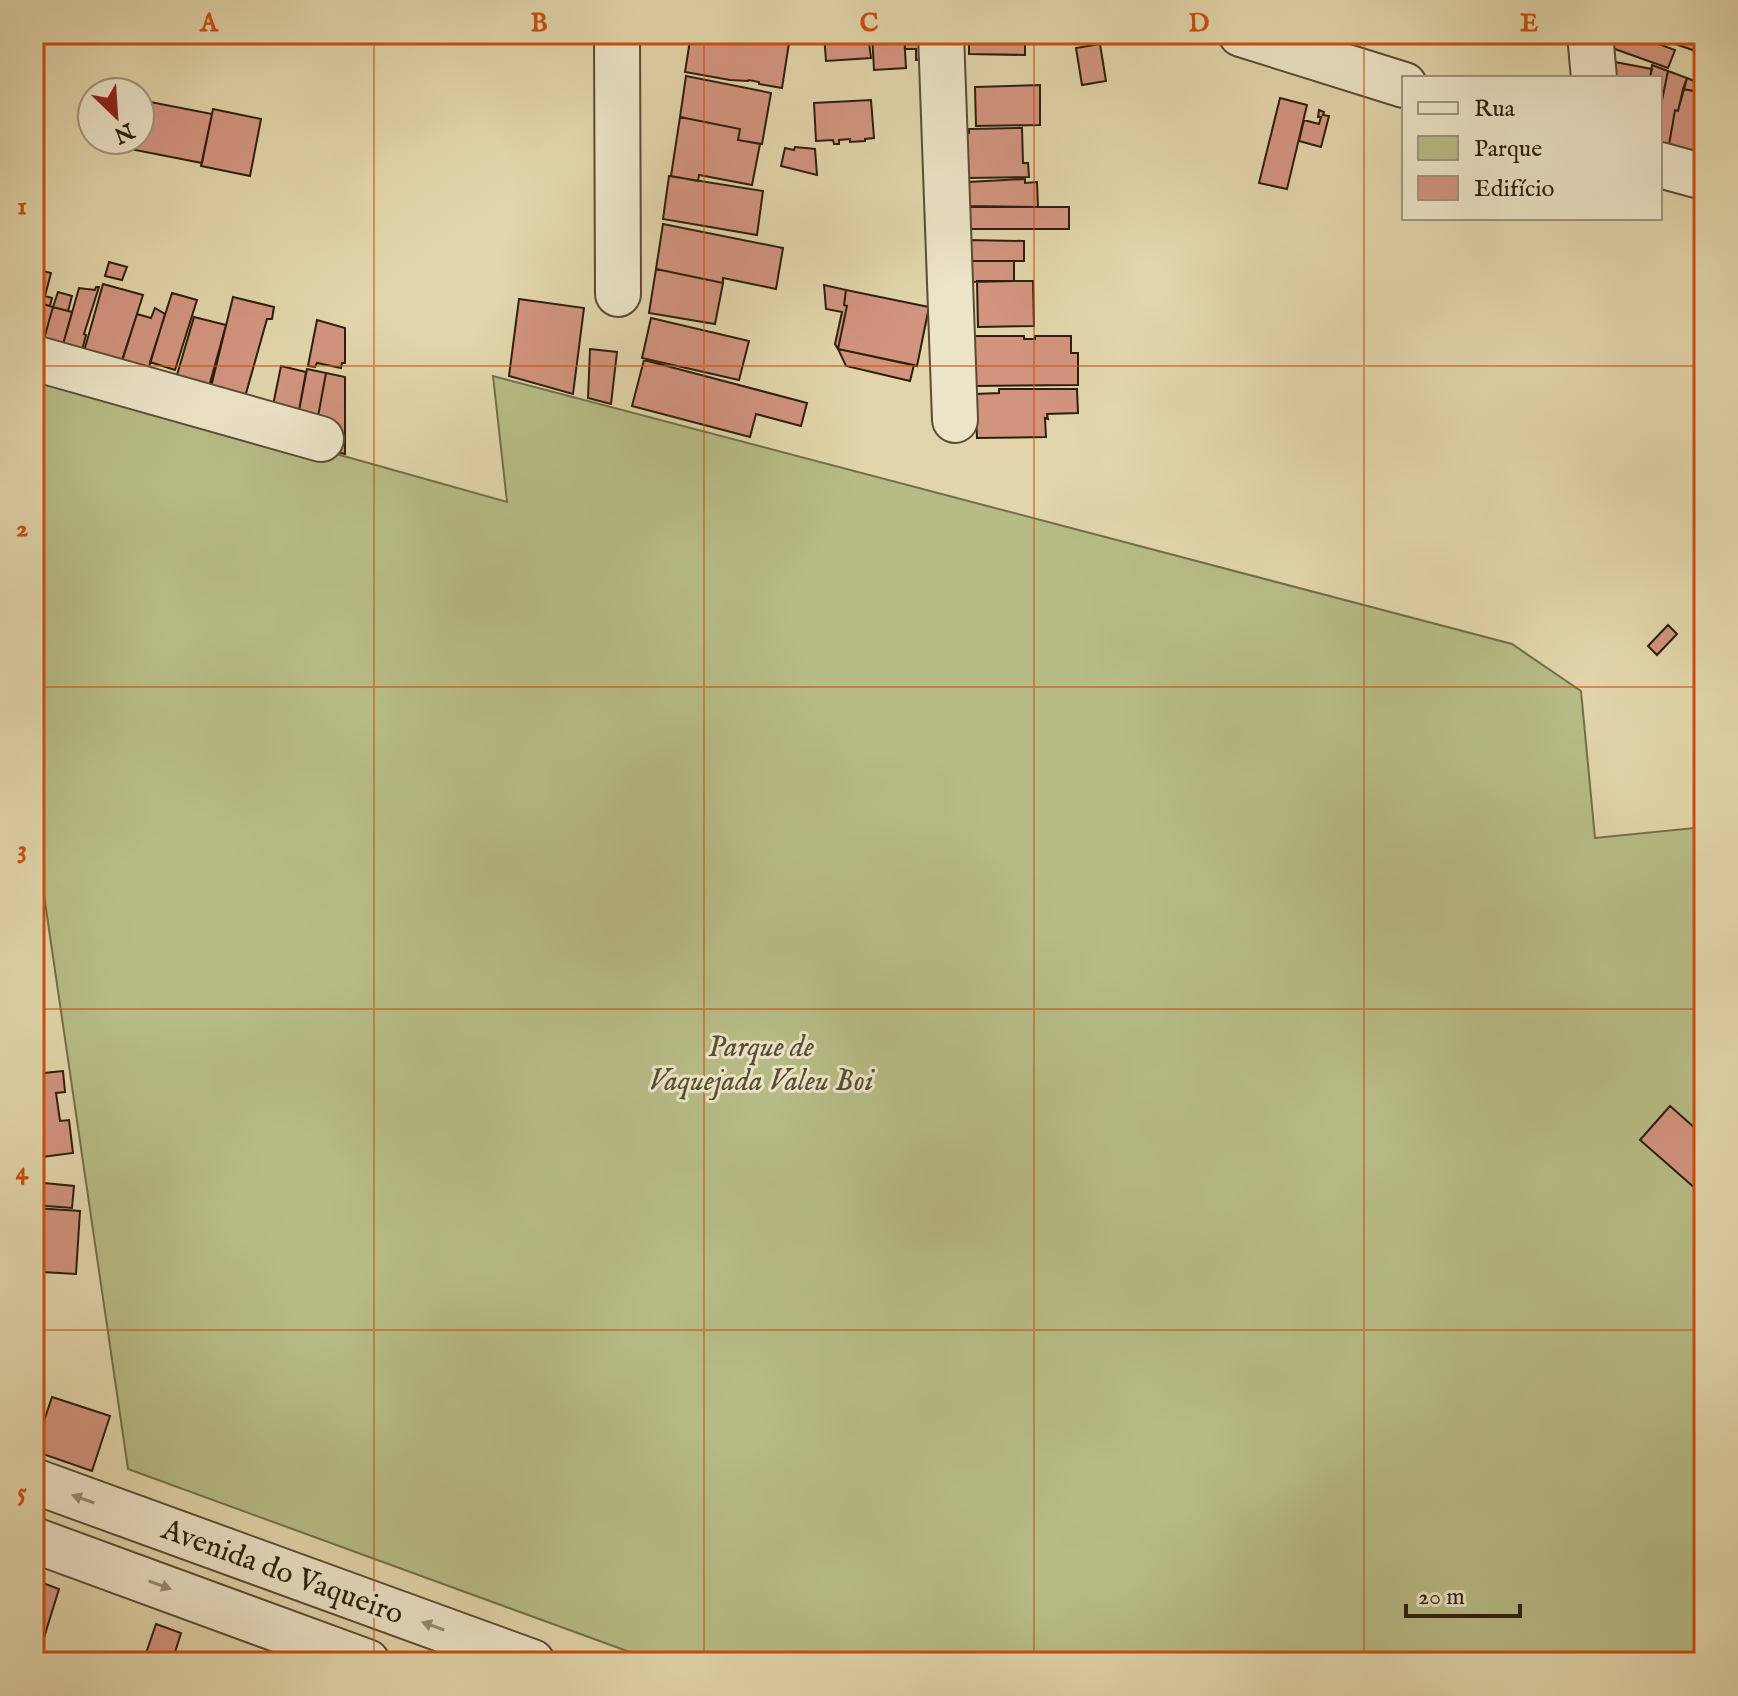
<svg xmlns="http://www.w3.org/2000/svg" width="1738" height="1696" viewBox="0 0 1738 1696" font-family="'IM FELL English',serif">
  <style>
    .green { fill: #b7bc86; stroke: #726e4a; stroke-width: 2 }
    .building { fill: #d2947f; stroke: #2c1f0d; stroke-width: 2 }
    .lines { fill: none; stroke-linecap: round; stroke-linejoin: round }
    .minor-casing { stroke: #5a4c34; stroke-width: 48 }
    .tertiary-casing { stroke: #5a4c34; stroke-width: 48 }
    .minor { stroke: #ece4c8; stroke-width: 44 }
    .tertiary { stroke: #ece4c8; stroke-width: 44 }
    .oneway { fill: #968b74 }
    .grid { fill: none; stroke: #cc500c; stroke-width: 2; stroke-opacity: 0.55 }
    .labels { text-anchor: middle; stroke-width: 6; stroke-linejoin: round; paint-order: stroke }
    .park-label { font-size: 30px; font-style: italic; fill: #564e31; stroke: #ece4c8 }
    .street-label { font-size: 30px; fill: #2c1f0d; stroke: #ece4c8 }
    .neatline { fill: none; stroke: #cc500c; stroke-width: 3 }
    .grid-label { font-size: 26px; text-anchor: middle; font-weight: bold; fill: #cc500c }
  </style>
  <rect width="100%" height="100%" fill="#e2d5ab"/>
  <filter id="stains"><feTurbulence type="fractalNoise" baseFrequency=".0025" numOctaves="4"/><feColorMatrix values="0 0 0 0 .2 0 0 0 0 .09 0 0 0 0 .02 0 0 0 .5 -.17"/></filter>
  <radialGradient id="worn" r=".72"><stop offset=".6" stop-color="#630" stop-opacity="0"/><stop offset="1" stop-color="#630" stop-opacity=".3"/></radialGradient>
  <path class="green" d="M34,369L507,502L493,376L1512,644L1581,691L1595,838L1704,827V1662H657L128,1469L34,827Z"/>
  <path class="building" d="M309,34H353L354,36H349V39L309,41Z
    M691,34H736L789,43L782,88L759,84V82L749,80L748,81L730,80L685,72Z
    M824,34H868L871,58L826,61Z
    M872,34H904L906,68L874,70Z
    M904,34H925L926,59L916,60V49H905Z
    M969,34H1025V55L969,54Z
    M1616,34H1632L1675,50L1668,68L1612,48Z
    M1647,34H1704V54Z
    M1100,44L1106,81L1082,85L1076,48Z
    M1615,62L1652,69L1650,78H1613Z
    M1652,65L1668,71L1660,110V78H1650Z
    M1668,71L1687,78L1678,111L1675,110L1669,145L1660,143V110Z
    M686,76L771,93L762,144L738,140L740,129L680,117Z
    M1687,78L1697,82L1694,91L1683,89Z
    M1697,82L1704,84V140L1702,152L1669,145L1675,110L1678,111L1683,89L1694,91Z
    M1040,85V125L976,126L975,87Z
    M1280,98L1307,105L1287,189L1259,183Z
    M140,100L212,114L202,163L130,149L129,140H140Z
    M871,100L874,138L865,139V141L850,142V139L839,140V144H834L833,140L816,141L814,103Z
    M213,109L261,119L250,176L201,166Z
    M1319,110L1324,112L1323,115L1329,116L1321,147L1299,141L1304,120L1319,124L1321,117H1318Z
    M680,117L740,129L738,140L760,144L752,185L699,175L698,181L671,176Z
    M1022,128L1023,163H1028L1029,177L967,178L958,133H969V129Z
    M795,147L815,149L817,175L781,166L785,148L794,150Z
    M669,176L763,191L757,235L663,219Z
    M1025,179V183L1037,182L1038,207L968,206V182Z
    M961,207H1069V229H961Z
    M663,224L783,248L776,289L723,278V283L656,269Z
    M967,240L1024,241V261H967Z
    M967,261H1014V281L967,282Z
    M109,262L127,267L122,280L105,276Z
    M34,269L51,273L45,296L52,298L50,306L43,304L40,313L34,311Z
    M656,269L723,283L715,324L649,313Z
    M977,281H1033L1034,326L978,327Z
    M103,284L143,295L118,374L81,362Z
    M824,285L846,290L844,305L847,306L838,349L835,344L842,312L826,309Z
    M96,287H99L84,334L86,335L79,362L60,355L79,288L95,290Z
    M846,290L929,307L917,366L838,349L847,306L844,305Z
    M58,292L72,296L68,311L53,307Z
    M172,293L197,300L175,370L150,362Z
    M233,297L274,307L272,319H267L243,404L209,395Z
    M519,299L584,308L573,394L509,376Z
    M43,304L53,307L40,353L34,351V311L40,313Z
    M53,307L72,312L60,355L40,353Z
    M155,308L165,314L147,374L120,366L137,314L151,318Z
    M194,317L226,325L207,394L174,385Z
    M651,318L749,341L739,380L642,358Z
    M317,320L345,328V363H342L341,368L317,363L315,367L308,366Z
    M974,336H1024V339H1035V336H1071V353H1078V385L975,386Z
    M590,349L617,352L611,404L588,398Z
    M838,349L914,365L910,381L846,366Z
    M644,360L807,403L801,426L756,414L750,437L632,406Z
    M281,366L306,372L297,421L271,415Z
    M307,369L326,373L315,433L297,421Z
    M326,373L345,377V454L330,450L315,433Z
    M999,389H1077L1078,413L1047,414L1048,419L1045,418L1046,437L977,438L975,394L999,393Z
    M1668,625L1677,634L1657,655L1648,646Z
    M63,1071L65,1092L56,1093L60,1121L69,1120L73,1153L34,1158V1074Z
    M1670,1106L1704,1136V1196L1640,1140Z
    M34,1182L74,1186L72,1208L34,1205Z
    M34,1208L80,1211L76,1274L42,1272L43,1254L34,1253Z
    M52,1397L110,1416L92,1471L34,1451Z
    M35,1580L59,1589L42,1644L37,1642L34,1652Z
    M156,1624L181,1633L172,1662H143Z"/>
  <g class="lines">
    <defs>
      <path id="minor" d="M617,34L618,294
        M941,34L955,420
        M1241,34L1404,85
        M1590,34L1594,78
        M1660,165L1704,177
        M34,358L321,439"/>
      <path id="tertiary" d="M34,1481L532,1662
        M34,1540L367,1662"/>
    </defs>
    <use href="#minor" class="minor-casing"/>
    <use href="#tertiary" class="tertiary-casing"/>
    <use href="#minor" class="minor"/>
    <use href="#tertiary" class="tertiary"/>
  </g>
  <defs><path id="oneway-solid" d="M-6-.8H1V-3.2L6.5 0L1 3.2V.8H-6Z" transform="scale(2)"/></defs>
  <g class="oneway">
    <use href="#oneway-solid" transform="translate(83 1499) rotate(-160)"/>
    <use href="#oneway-solid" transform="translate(160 1585) rotate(20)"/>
    <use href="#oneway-solid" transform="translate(433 1626) rotate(-160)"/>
  </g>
  <path class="grid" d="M374,34V1662M704,34V1662M1034,34V1662M1364,34V1662M34,366H1704M34,687H1704M34,1009H1704M34,1330H1704"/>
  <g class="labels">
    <g class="park-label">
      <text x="761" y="1056">Parque de<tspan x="761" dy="34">Vaquejada Valeu Boi</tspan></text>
    </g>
    <g class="street-label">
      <text transform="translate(283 1571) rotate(20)" y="10">Avenida do Vaqueiro</text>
    </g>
  </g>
  <rect width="1738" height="1696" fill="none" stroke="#e2d5ab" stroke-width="88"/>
  <rect x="1402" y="76" width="260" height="144" fill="#ece4c8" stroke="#9f957d" stroke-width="2"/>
  <rect x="1418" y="102" width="40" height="12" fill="#ece4c8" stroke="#9f957d" stroke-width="2"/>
  <text x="1474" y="116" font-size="24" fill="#2c1f0d">Rua</text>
  <rect x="1418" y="136" width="40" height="24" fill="#b7bc86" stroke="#9f957d" stroke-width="2"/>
  <text x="1474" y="156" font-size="24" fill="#2c1f0d">Parque</text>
  <rect x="1418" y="176" width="40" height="24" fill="#d2947f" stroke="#9f957d" stroke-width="2"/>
  <text x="1474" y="196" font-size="24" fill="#2c1f0d">Edifício</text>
  <g transform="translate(116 116) rotate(155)"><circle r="38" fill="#ece4c8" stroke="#9f957d" stroke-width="2"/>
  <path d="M0-6L14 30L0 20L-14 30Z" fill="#8f2418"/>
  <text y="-12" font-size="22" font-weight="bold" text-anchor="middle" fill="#2c1f0d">N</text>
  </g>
  <path d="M1406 1604v12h114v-12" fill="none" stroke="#2c1f0d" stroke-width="4"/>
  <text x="1418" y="1604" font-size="24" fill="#2c1f0d" stroke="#ece4c8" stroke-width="6" paint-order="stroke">20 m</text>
  <rect x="44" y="44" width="1650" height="1608" class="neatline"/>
  <g class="grid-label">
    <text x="209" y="31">A</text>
    <text x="539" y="31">B</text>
    <text x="869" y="31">C</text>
    <text x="1199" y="31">D</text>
    <text x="1529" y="31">E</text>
    <text x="22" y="214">1</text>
    <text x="22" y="536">2</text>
    <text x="22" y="857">3</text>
    <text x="22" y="1179">4</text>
    <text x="22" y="1500">5</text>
  </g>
  <rect width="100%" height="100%" filter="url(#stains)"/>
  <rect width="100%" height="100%" fill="url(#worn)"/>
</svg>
